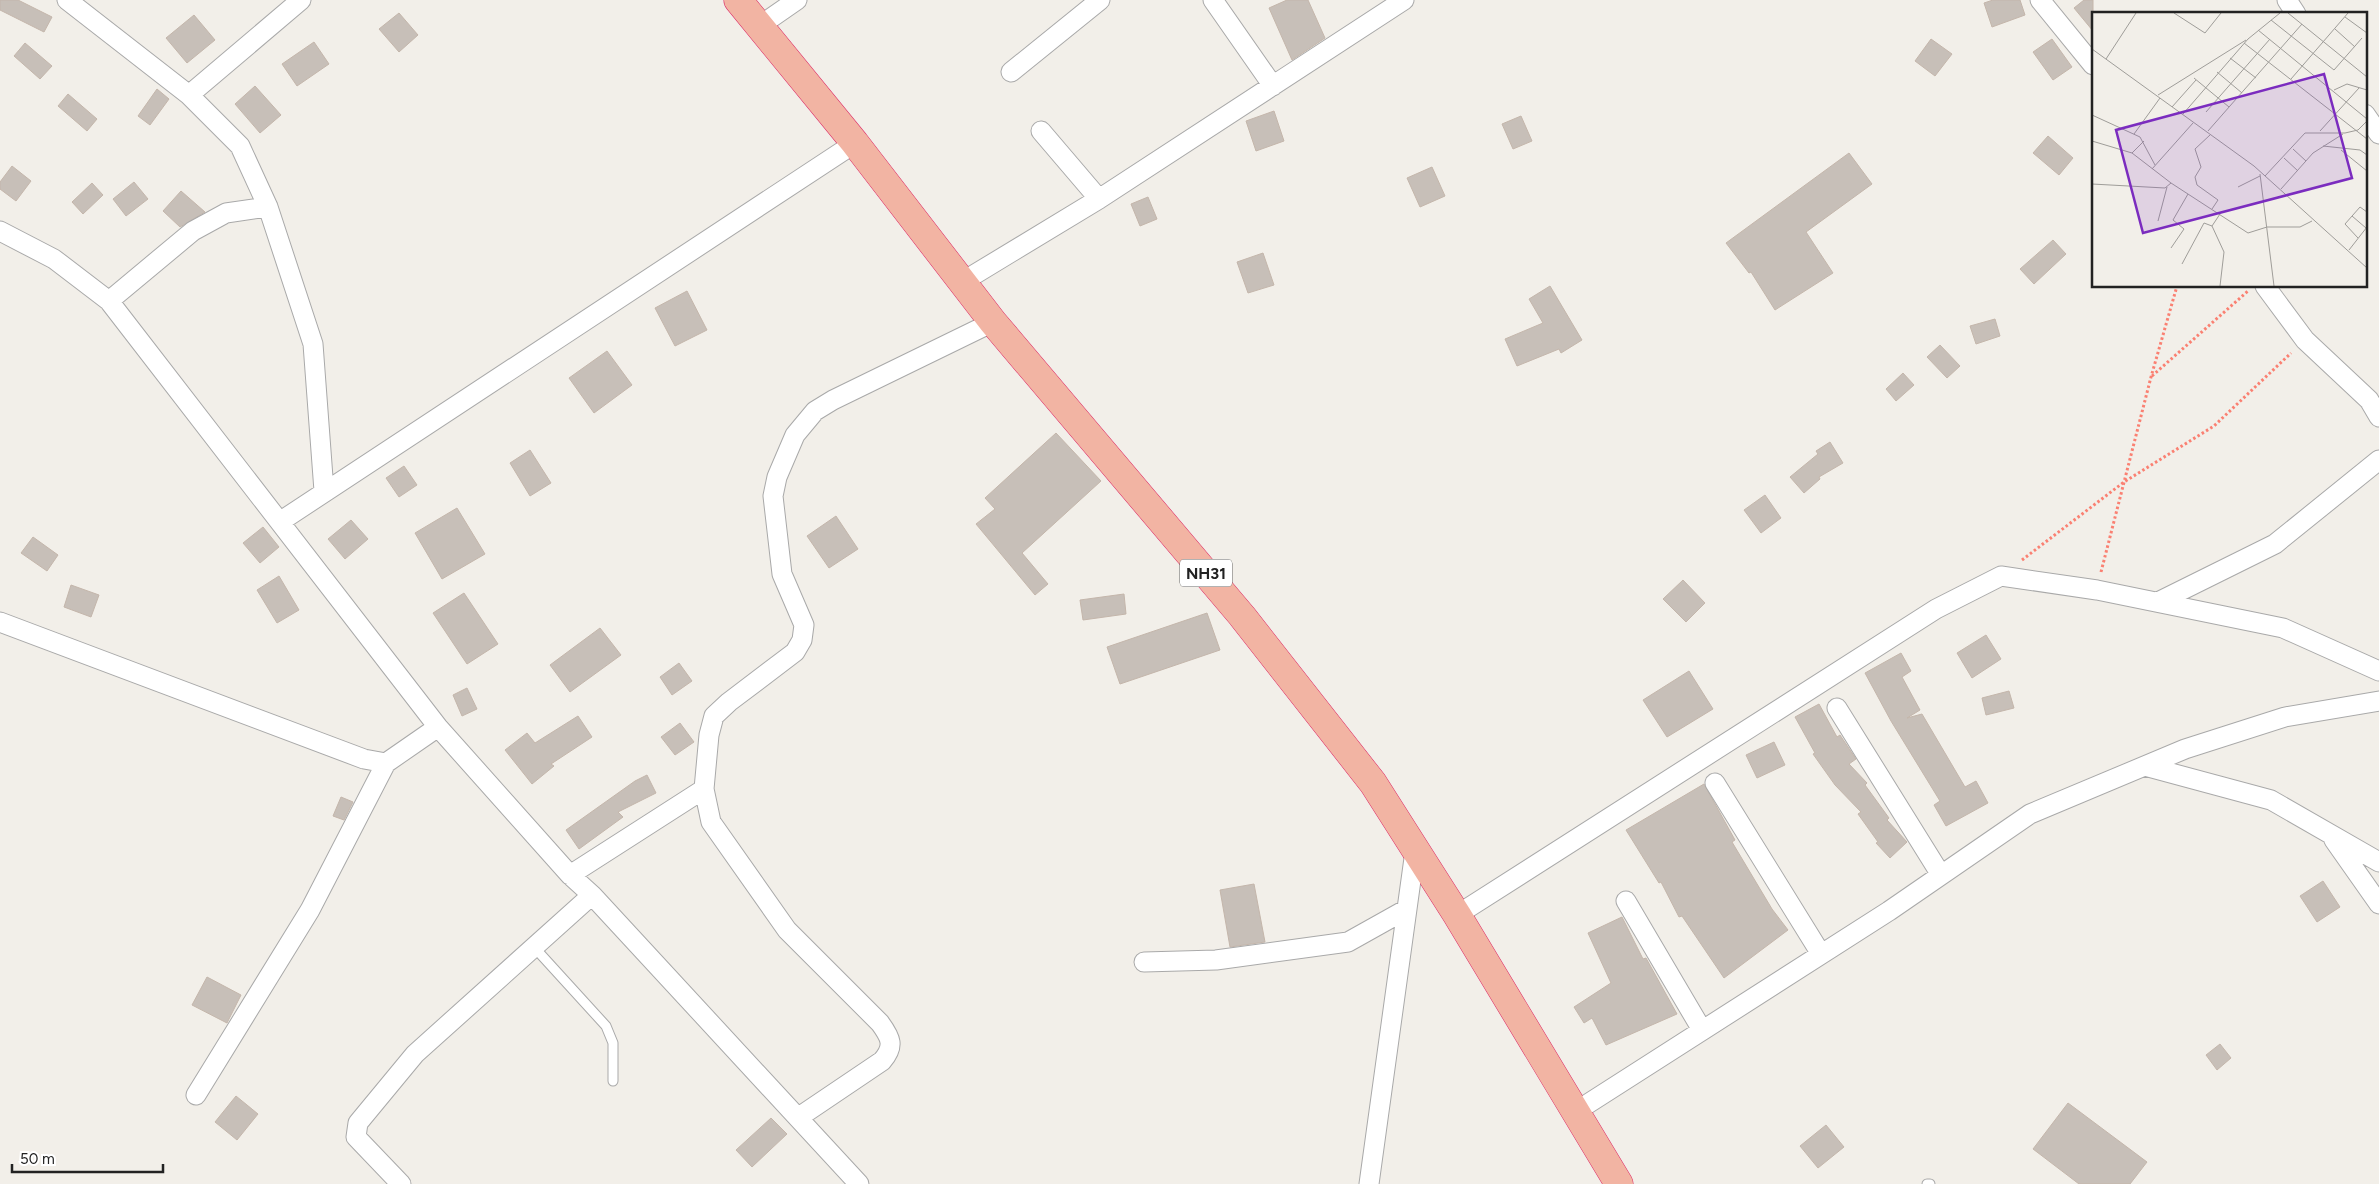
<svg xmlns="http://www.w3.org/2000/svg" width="2379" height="1184" viewBox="0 0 2379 1184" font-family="Figtree,sans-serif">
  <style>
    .building { fill: #c7bfb8; stroke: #c4b6ab }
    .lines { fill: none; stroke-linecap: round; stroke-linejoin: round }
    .service-casing { stroke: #a9a9a9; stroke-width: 11 }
    .minor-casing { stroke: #a9a9a9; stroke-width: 21 }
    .trunk-casing { stroke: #dc2a67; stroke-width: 29 }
    .path { stroke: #fa8072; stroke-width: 3; stroke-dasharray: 2.5 2.5; stroke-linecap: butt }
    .service { stroke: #fff; stroke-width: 9 }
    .minor { stroke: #fff; stroke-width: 19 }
    .trunk { stroke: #f2b4a3; stroke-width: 28 }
    .labels { text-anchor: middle; stroke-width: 4.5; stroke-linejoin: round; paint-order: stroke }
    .shield { fill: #fff; stroke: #646464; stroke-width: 1 }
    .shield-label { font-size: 16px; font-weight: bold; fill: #222 }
    .inset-road { fill: none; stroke: #9f9d99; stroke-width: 1 }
    .view { fill: #7b2cbf; fill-opacity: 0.15; stroke: #7b2cbf; stroke-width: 2.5 }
    .inset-edge { fill: none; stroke: #222; stroke-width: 2.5 }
  </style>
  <rect width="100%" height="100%" fill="#f2efe9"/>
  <path class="building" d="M0,0H18L52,17L44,32L0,10Z
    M1287,0H1308L1325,38L1292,60L1269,8Z
    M1993,0H2020L2025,15L1992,27L1984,3Z
    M2084,0H2093V31L2074,8Z
    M399,13L418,35L399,52L379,29Z
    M194,15L215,40L187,63L166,38Z
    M1931,39L1952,54L1935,76L1915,61Z
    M2052,39L2072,67L2053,80L2033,52Z
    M314,42L329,64L297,86L282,64Z
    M25,43L52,66L40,79L14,56Z
    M255,86L281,115L260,133L235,104Z
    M157,89L169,99L150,125L138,116Z
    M68,94L97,119L87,131L58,106Z
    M1274,111L1284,141L1256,151L1246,121Z
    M1521,116L1532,141L1513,149L1502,124Z
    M2048,136L2073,158L2059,175L2033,153Z
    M1849,153L1872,184L1806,232L1833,273L1775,310L1751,272L1749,273L1726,243Z
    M12,166L31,181L16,201L0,189V182Z
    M1432,167L1445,196L1420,207L1407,178Z
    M134,182L148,199L126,216L113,199Z
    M92,183L103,195L83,214L72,202Z
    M181,191L205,212L180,227L163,211Z
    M1148,197L1157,219L1140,226L1131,204Z
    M2053,240L2066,254L2034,284L2020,269Z
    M1263,253L1274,285L1248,293L1237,262Z
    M1550,286L1582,340L1561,353L1559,349L1517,366L1505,339L1543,323L1529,299Z
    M687,291L707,330L675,346L655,308Z
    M1995,319L2000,336L1976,344L1970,326Z
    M1940,345L1960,366L1947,378L1927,357Z
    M607,351L632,385L594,413L569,378Z
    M1903,373L1914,385L1896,401L1886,389Z
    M1056,433L1101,481L1022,553L1048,584L1035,595L976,524L995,509L985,498Z
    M1830,442L1843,463L1819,477L1820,479L1804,493L1790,477L1818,454L1816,451Z
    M530,450L551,483L530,496L510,463Z
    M404,466L417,485L399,497L386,478Z
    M1765,495L1781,518L1761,533L1744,510Z
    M457,508L485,554L442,579L415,533Z
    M836,516L858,549L829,568L807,536Z
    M351,520L368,539L345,559L328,539Z
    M263,527L279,547L260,563L243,543Z
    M33,537L58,555L47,571L21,553Z
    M279,576L299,610L277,623L257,590Z
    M1683,580L1705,603L1686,622L1663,599Z
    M71,585L99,595L91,617L64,607Z
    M464,593L498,644L467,664L433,613Z
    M1124,594L1126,614L1083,620L1080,600Z
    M1207,613L1220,650L1120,684L1107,647Z
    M600,628L621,655L570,692L550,665Z
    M1986,635L2001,659L1972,678L1957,653Z
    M1901,653L1911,671L1902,677L1920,710L1907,718L1922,714L1965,787L1976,781L1988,803L1946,826L1934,805L1940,801L1891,721L1865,673Z
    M679,663L692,681L672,695L660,677Z
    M1689,671L1713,709L1667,737L1643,700Z
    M467,688L477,709L462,716L453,695Z
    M2009,691L2014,708L1986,715L1982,698Z
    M1819,704L1837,737L1840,735L1856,759L1849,764L1867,783L1865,785L1889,818L1887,820L1907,842L1890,858L1876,843L1878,842L1858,814L1861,812L1835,785L1813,754L1815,753L1795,717Z
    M578,716L592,737L551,764L554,766L532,784L505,750L527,733L535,743Z
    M680,723L694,742L675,755L661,737Z
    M1774,742L1785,765L1757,778L1746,755Z
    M647,775L656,793L618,812L623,817L579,849L566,830L635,781Z
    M1704,784L1735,840L1732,842L1772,909L1788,930L1724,978L1682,916L1679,917L1661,882L1659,883L1626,830Z
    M341,797L353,802L344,820L333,816Z
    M2323,881L2340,907L2317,922L2300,896Z
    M1254,884L1265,942L1230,947L1220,890Z
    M1622,917L1643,959L1646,958L1677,1014L1606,1045L1592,1018L1584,1023L1574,1007L1611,983L1588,933Z
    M207,977L241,995L227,1023L192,1005Z
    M2220,1044L2231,1058L2217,1070L2206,1055Z
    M236,1096L258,1114L237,1140L215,1122Z
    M2068,1103L2147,1162L2130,1184H2079L2033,1149Z
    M771,1118L787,1134L752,1167L736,1150Z
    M1826,1125L1844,1147L1818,1168L1800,1146Z"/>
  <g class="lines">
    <defs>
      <path id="service" d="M534,947L606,1026L613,1043V1081
        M1927,1184H1930"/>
      <path id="minor" d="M67,0L189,95L240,146L268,207L313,344L324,491
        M1213,0L1273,86
        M2040,0L2093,65
        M2287,0L2296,14
        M761,25L797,0
        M1011,72L1100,0
        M189,95L301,0
        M2365,114L2379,134
        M1041,131L1099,199
        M0,231L54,259L109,301L438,727L570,875L592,895L859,1184
        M962,282L1099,199L1404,0
        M2265,286L2305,340L2369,400L2379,417
        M109,301L193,231L226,213L268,207
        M281,521L855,143
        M2158,602L2275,544L2379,460
        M0,622L364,759L386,763L438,727
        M1837,708L1941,875
        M2145,766L2271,800L2379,862
        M1715,783L1821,954
        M2334,840L2379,904
        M570,875L704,789
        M1626,901L1702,1030
        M1457,915L1936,609L2001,576L2097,590L2283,628L2379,671
        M1144,962L1216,960L1348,942L1407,909
        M196,1095L310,910L386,763
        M1575,1112L1889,911L2030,814L2185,749L2285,717L2379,701
        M799,1117L882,1061C895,1046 891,1038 880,1023L787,930L711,822L704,789L709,735L714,716L729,702L795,652L802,640L804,625L782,574L773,496L777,477L795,435L815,411L833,400L993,322
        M401,1184L356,1137L358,1123L415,1054L592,895
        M1369,1184L1415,851"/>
      <path id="trunk" d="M738,0L855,143L993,322L1242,616L1373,783L1457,915L1619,1184"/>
    </defs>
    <use href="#service" class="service-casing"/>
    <use href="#minor" class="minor-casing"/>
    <use href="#trunk" class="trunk-casing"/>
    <path class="path" d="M2152,376L2248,291
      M2022,560L2124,482L2214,426L2291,353
      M2101,572L2151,377L2177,286"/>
    <use href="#service" class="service"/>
    <use href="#minor" class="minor"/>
    <use href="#trunk" class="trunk"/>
  </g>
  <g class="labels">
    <rect class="shield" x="1180" y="559.5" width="52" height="27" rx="4"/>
    <g class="shield-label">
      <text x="1206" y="579">NH31</text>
    </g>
  </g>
  <g transform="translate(2092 12)">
    <rect width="275" height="275" fill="#f2efe9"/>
    <path class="inset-road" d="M82,1L113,21L129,1M196,1L275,65M253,5L275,21M179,8L242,58L270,26M243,17L263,35M166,18L275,107M152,31L275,127M0,37L162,154L275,256M138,46L164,66M14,47L44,1M125,60L150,81M102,66L137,95M199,67L256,1M242,78L255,72L275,78M66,83L154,28M80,95L104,68M114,100L178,27M91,102L156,27L188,1M0,103L48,125L63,153M116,119L210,12M228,119L267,76M42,122L68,86M118,123L103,137L109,155L103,165L105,173L126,188L120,197M0,129L40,141L79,171L156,221L175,215H208L220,209M231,134L268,138L275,143M201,137L214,149M249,138L275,159M40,141L52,129M192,146L206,159M60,157L101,111M168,162L182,274M173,164L213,121H253L266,118L275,109M0,172L73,176L79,171M146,175L168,164M189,177L221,141L251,122M260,204L274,216M66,209L75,175M120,214L132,240L128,274M266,226L253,212L268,195L275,200M79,236L92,217L81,208L96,182M257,238L275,215M90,252L112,211L120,214L128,202"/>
    <path class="view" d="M232,62L260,166L51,221L24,118Z"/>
    <rect width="275" height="275" class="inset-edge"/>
  </g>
  <path d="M12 1164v8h151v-8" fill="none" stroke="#222222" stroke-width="2.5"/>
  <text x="20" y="1164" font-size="15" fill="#222222" stroke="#ffffff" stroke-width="4" paint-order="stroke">50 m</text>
</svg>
